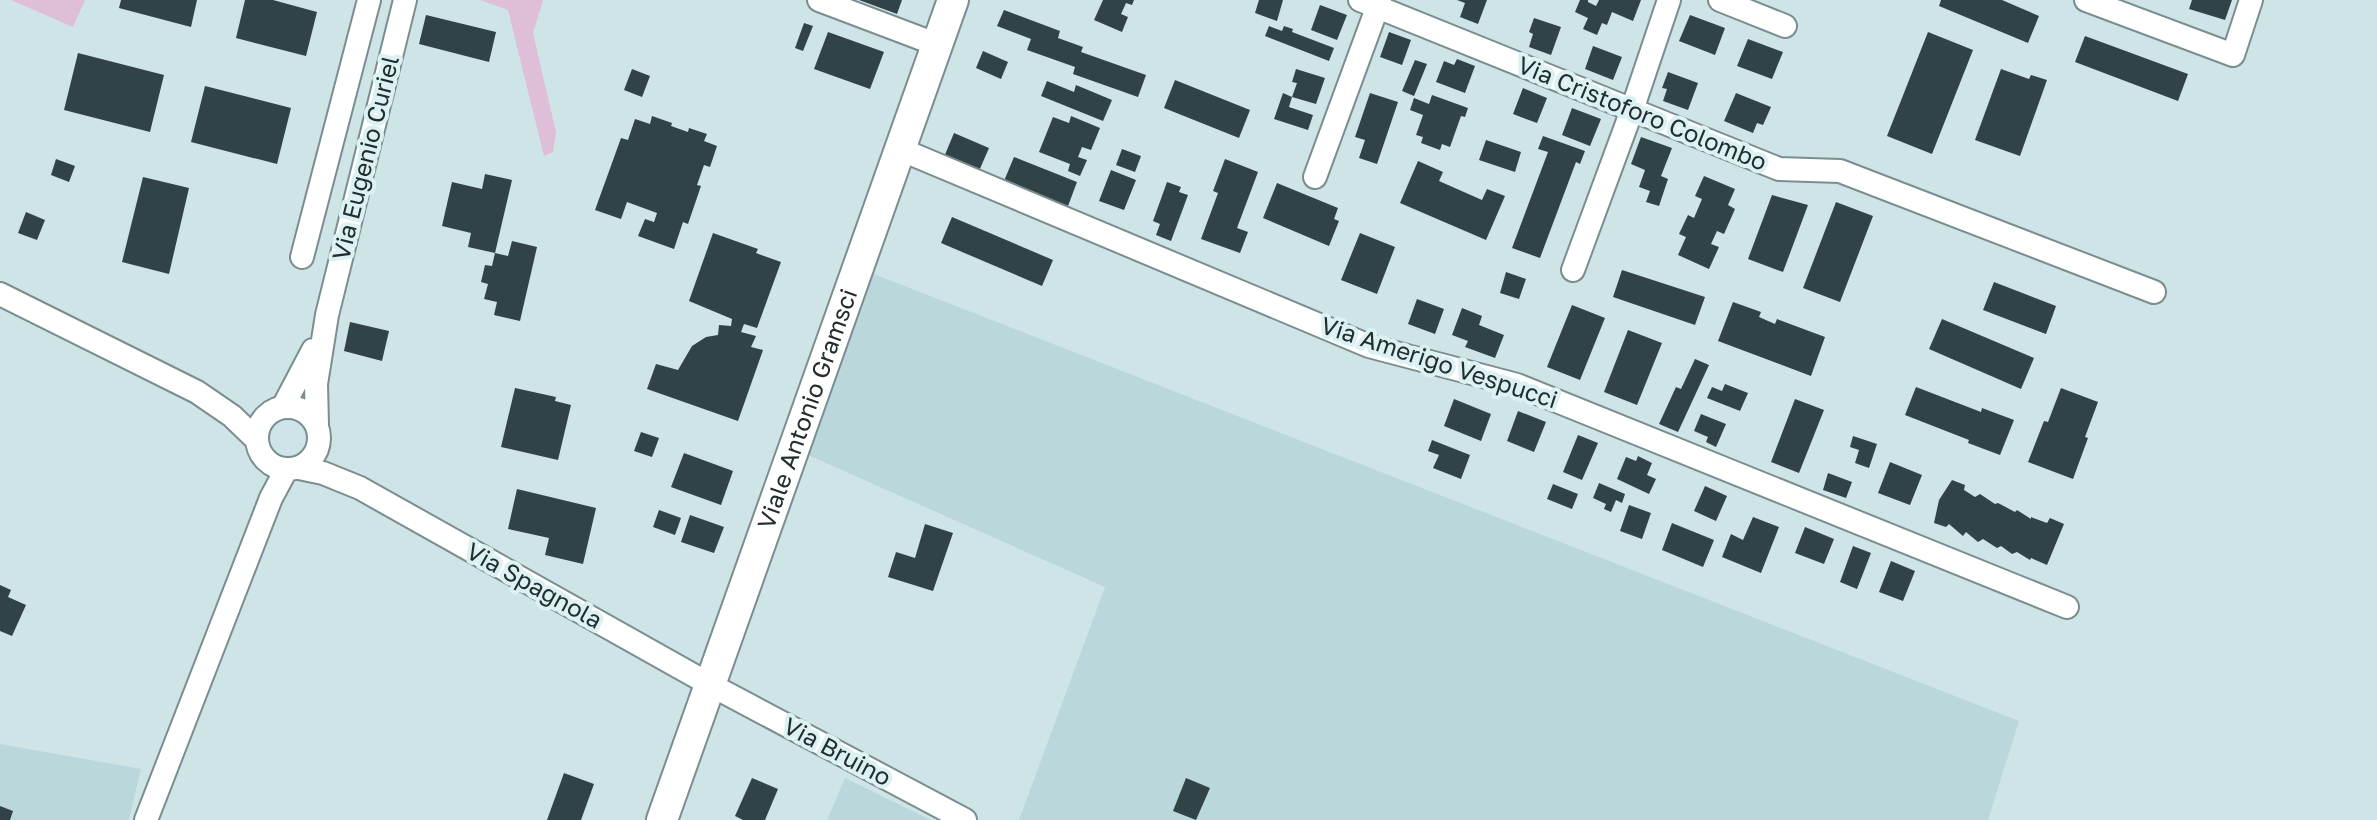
<svg xmlns="http://www.w3.org/2000/svg" width="2377" height="820" viewBox="0 0 2377 820" font-family="'Golos Text',sans-serif">
  <style>
    .built { fill: #bad8dc }
    .green { fill: #dfbfd7 }
    .building { fill: #314346 }
    .lines { fill: none; stroke-linecap: round; stroke-linejoin: round }
    .street-casing { stroke: #7a8e90; stroke-width: 26 }
    .secondary-casing { stroke: #7a8e90; stroke-width: 34 }
    .street { stroke: #fff; stroke-width: 22 }
    .secondary { stroke: #fff; stroke-width: 30 }
    .labels { text-anchor: middle; stroke-width: 8; stroke-linejoin: round; paint-order: stroke }
    .street-label { font-size: 24px; fill: #242d2e; stroke: #dbf1f4 }
  </style>
  <rect width="100%" height="100%" fill="#cee4e7"/>
  <path class="built" d="M866,271L2019,721L1988,820H1019L1105,587L799,451Z
    M0,744L141,769L129,820H0Z
    M845,778L931,820H827Z"/>
  <path class="green" d="M11,0H85L73,27Z
    M480,0H543L533,33L556,132L553,152L544,156L508,10Z"/>
  <path class="building" d="M121,0H197L191,27L119,8Z
    M245,0H273L317,12L306,56L236,38Z
    M859,0H902L897,14Z
    M1103,0H1134L1132,5L1126,3L1121,14L1128,17L1122,32L1094,20Z
    M1259,0H1283L1277,21L1255,13Z
    M1457,0H1487L1478,24L1460,17L1465,3Z
    M1580,0H1588V2L1596,6L1599,0H1641L1633,21L1612,12L1607,25L1602,23L1597,35L1583,29L1588,18L1575,12Z
    M1941,0H2002L2039,16L2028,43L1939,6Z
    M2192,0H2232L2225,20L2189,9Z
    M1320,5L1347,15L1337,40L1311,30Z
    M1004,10L1060,31L1058,38L1083,47L1081,52L1146,75L1138,97L1073,74L1075,67L1027,50L1031,39L997,26Z
    M426,15L496,32L489,62L419,44Z
    M1690,15L1725,28L1715,55L1679,41Z
    M1534,18L1561,27L1551,55L1529,47L1533,34L1529,32Z
    M804,23L813,26L803,51L795,48Z
    M1269,26L1282,31L1284,26L1293,29L1292,32L1334,48L1329,61L1265,36Z
    M828,32L884,52L870,89L814,69Z
    M1389,32L1411,40L1402,65L1380,57Z
    M1928,32L1973,50L1932,154L1887,136Z
    M2085,36L2188,74L2178,101L2075,62Z
    M1748,39L1783,52L1772,79L1737,66Z
    M1593,46L1622,57L1613,80L1585,69Z
    M983,51L1008,62L1001,79L976,68Z
    M78,53L164,75L150,132L64,110Z
    M1457,59L1475,66L1465,93L1436,82L1444,61L1454,65Z
    M1415,60L1427,64L1414,96L1402,91Z
    M632,69L650,76L642,97L624,90Z
    M1296,69L1325,78L1316,104L1292,97L1289,107L1313,115L1308,130L1274,119L1283,93L1292,97L1297,83L1292,82Z
    M2001,69L2029,79L2031,75L2047,80L2020,156L1975,140Z
    M1668,72L1698,83L1688,110L1663,101L1667,89L1662,88Z
    M1175,80L1250,110L1239,138L1164,108Z
    M1047,81L1074,92L1076,85L1112,100L1103,121L1041,96Z
    M205,86L291,108L277,164L191,142Z
    M1523,88L1547,98L1537,123L1513,114Z
    M1370,93L1398,102L1377,164L1359,158L1365,140L1355,137Z
    M1736,93L1771,107L1763,125L1757,123L1753,133L1724,121Z
    M1432,95L1468,108L1465,117L1461,116L1450,147L1442,144L1440,150L1421,143L1423,137L1416,135L1423,115L1410,110L1414,98L1429,104Z
    M1572,108L1601,119L1590,146L1562,135Z
    M652,116L672,123L671,126L688,132L689,128L707,134L704,141L717,146L710,167L704,165L697,185L701,186L688,224L683,222L674,249L638,236L645,219L654,222L657,213L627,202L621,219L595,210L621,138L628,140L635,119L650,124Z
    M1071,116L1100,128L1091,150L1082,147L1078,157L1087,160L1080,176L1068,171L1070,164L1039,152L1053,117L1069,123Z
    M954,133L989,148L979,171L944,157Z
    M1543,136L1585,151L1580,164L1576,162L1540,258L1512,248L1548,152L1538,149Z
    M1641,137L1672,148L1661,176L1668,179L1659,206L1646,202L1650,191L1639,187L1645,170L1631,164Z
    M1486,140L1521,152L1515,172L1479,160Z
    M1122,149L1141,156L1135,172L1116,165Z
    M1014,157L1077,182L1068,206L1004,181Z
    M56,159L75,166L69,182L51,175Z
    M1225,159L1258,172L1237,228L1248,232L1240,253L1201,239L1218,193L1213,191Z
    M1418,161L1443,172L1439,181L1482,200L1487,189L1505,196L1486,240L1400,203Z
    M1111,170L1136,180L1124,210L1099,201Z
    M485,174L512,180L495,253L468,247L471,233L442,226L452,182L482,189Z
    M1704,176L1735,189L1728,205L1735,209L1724,234L1717,231L1711,244L1719,247L1709,269L1678,255L1686,237L1679,234L1688,215L1694,218L1702,199L1695,196Z
    M143,177L189,188L169,274L122,262Z
    M1167,182L1181,187L1179,192L1188,195L1171,241L1156,235L1160,224L1153,221Z
    M1277,183L1338,208L1334,219L1339,221L1329,246L1263,218Z
    M1772,195L1808,205L1783,272L1748,259Z
    M1836,202L1873,216L1840,302L1803,288Z
    M26,212L45,220L37,240L18,233Z
    M952,217L1053,260L1042,286L941,243Z
    M713,233L758,249L756,253L781,262L757,328L744,324L741,332L756,336L751,347L763,350L738,421L647,389L656,364L678,370L692,346L706,337L718,335L719,325L731,326L732,319L689,301Z
    M1360,233L1395,247L1377,294L1341,280Z
    M512,241L537,247L520,321L494,315L497,302L484,299L488,284L481,282L485,265L492,266L495,253L508,256Z
    M1622,270L1705,297L1695,325L1613,297Z
    M1506,272L1526,279L1519,299L1500,293Z
    M1994,282L2056,306L2046,334L1983,310Z
    M1417,299L1444,309L1435,334L1408,324Z
    M1733,302L1761,312L1759,317L1775,324L1777,319L1825,337L1811,376L1718,341Z
    M1572,305L1605,318L1580,380L1547,367Z
    M1462,308L1482,316L1479,325L1504,335L1495,358L1465,347L1468,341L1452,335Z
    M1942,319L2034,358L2021,389L1929,349Z
    M350,322L389,331L382,361L344,351Z
    M1628,330L1662,343L1637,405L1604,392Z
    M1695,359L1709,365L1678,432L1659,424L1676,387L1681,389Z
    M1725,384L1748,393L1740,411L1707,398L1712,387L1722,391Z
    M1916,387L1981,412L1982,408L2014,420L2000,455L1968,443L1969,440L1905,415Z
    M515,388L556,397L555,401L571,405L558,460L501,447Z
    M2061,388L2098,402L2085,437L2088,438L2073,479L2028,462L2044,421L2048,422Z
    M1454,399L1491,414L1481,441L1444,426Z
    M1795,399L1824,410L1799,473L1771,462Z
    M1518,411L1546,422L1534,452L1507,441Z
    M1701,414L1726,424L1716,447L1706,442L1708,437L1694,431Z
    M641,432L659,438L652,457L634,451Z
    M1578,435L1598,443L1582,480L1563,472Z
    M1853,436L1877,444L1869,468L1855,463L1859,450L1850,447Z
    M1432,440L1470,455L1461,479L1433,468L1439,455L1428,451Z
    M684,453L733,471L721,505L671,487Z
    M1638,456L1652,463L1647,475L1656,479L1649,494L1617,479L1626,457L1636,461Z
    M1890,462L1922,475L1910,505L1878,493Z
    M1828,473L1852,482L1846,498L1823,490Z
    M1952,480L1965,485L1964,490L1975,497L1980,494L1995,504L1998,503L2015,512L2017,510L2031,519V517L2047,523L2050,518L2064,524L2047,565L2031,558L2030,560L2017,552L2012,554L2001,546L1997,548L1983,539L1978,542L1966,532L1963,536L1949,524L1946,527L1934,523L1939,500Z
    M1599,483L1625,494L1622,503L1616,500L1611,512L1604,509L1606,504L1593,498Z
    M1553,484L1578,494L1572,509L1547,499Z
    M1705,486L1727,496L1716,521L1694,511Z
    M517,489L596,508L583,564L545,555L549,538L508,529Z
    M1629,505L1651,513L1642,539L1620,531Z
    M659,510L681,518L675,535L653,527Z
    M690,515L724,527L714,553L681,542Z
    M1753,517L1779,527L1761,573L1722,557L1731,534L1743,540Z
    M1672,523L1714,540L1703,567L1662,550Z
    M925,524L953,533L933,591L888,577L896,552L915,558Z
    M1805,527L1834,539L1824,564L1795,553Z
    M1853,546L1871,553L1857,589L1840,582Z
    M1891,561L1915,571L1903,601L1879,592Z
    M0,585L11,590L8,597L26,605L12,636L0,631Z
    M564,773L594,784L581,820H547Z
    M752,778L778,789L765,820H743L735,816Z
    M1186,778L1210,788L1196,820L1173,811Z
    M0,806L13,811L10,820H0Z"/>
  <g class="lines">
    <defs>
      <path id="street" d="M819,0L938,45
        M1360,0L1779,169L1840,171L2154,292
        M1720,0L1785,26
        M2086,0L2233,55L2251,0
        M902,150L1369,346L1517,385L2067,607
        M1315,177L1380,0
        M302,257L369,0
        M1573,270L1632,110L1669,0
        M0,294L197,392L232,416L257,440
        M257 438a31 31 0 1 1 62 0a31 31 0 1 1-62 0Z
        M283,407L313,350
        M317,425L316,384L327,315L405,0
        M299,468L323,473L360,488L709,684L965,820
        M146,820L271,498L286,470"/>
      <g id="secondary">
        <path id="s1" d="M662,820L953,0"/>
      </g>
    </defs>
    <use href="#street" class="street-casing"/>
    <use href="#secondary" class="secondary-casing"/>
    <use href="#street" class="street"/>
    <use href="#secondary" class="secondary"/>
  </g>
  <g class="labels">
    <g class="street-label">
      <text transform="translate(1642 114) rotate(22)" y="8">Via Cristoforo Colombo</text>
      <text transform="translate(366 158) rotate(-76)" y="8">Via Eugenio Curiel</text>
      <text transform="translate(1439 363) rotate(18)" y="8">Via Amerigo Vespucci</text>
      <text dy="8" stroke="none"><textPath href="#s1" startOffset="436">Viale Antonio Gramsci</textPath></text>
      <text transform="translate(534 586) rotate(29)" y="8">Via Spagnola</text>
      <text transform="translate(837 752) rotate(28)" y="8">Via Bruino</text>
    </g>
  </g>
</svg>
